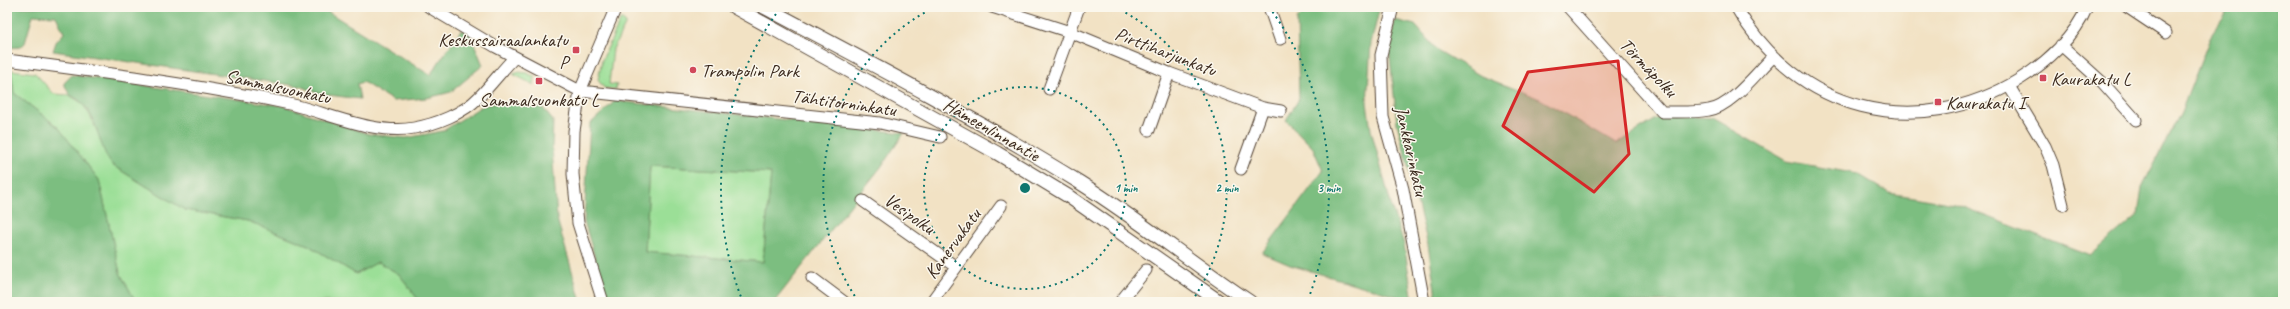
<svg xmlns="http://www.w3.org/2000/svg" width="2290" height="309" viewBox="0 0 2290 309" font-family="Caveat,sans-serif">
  <style>
    .green { fill: #9bdf97; stroke: #6b845a }
    .forest { fill: #7cbe80; stroke: #5c744f; fill-rule: evenodd }
    .lines { fill: none; stroke-linecap: round; stroke-linejoin: round }
    .minor-casing { stroke: #564637; stroke-width: 13 }
    .major-casing { stroke: #564637; stroke-width: 15 }
    .minor { stroke: #fff; stroke-width: 11 }
    .major { stroke: #fff; stroke-width: 13 }
    .marked { fill: #d62828; fill-opacity: 0.2; stroke: #d62828; stroke-width: 3; stroke-linejoin: round }
    .ring { fill: none; stroke: #0f766e; stroke-width: 2; stroke-dasharray: 2 4 }
    .poi-dot { fill: #d1495b; stroke: #fbf7ec; stroke-width: 1.5 }
    .labels { text-anchor: middle; stroke-width: 3; stroke-linejoin: round; paint-order: stroke }
    .poi-label { font-size: 19px; fill: #3b2a1e; stroke: #fbf7ec; text-anchor: start }
    .street-label { font-size: 19px; fill: #3b2a1e; stroke: #fbf7ec }
    .centre { fill: #0f766e; stroke: #fbf7ec; stroke-width: 2 }
    .ring-label { font-size: 12px; text-anchor: middle; font-weight: bold; fill: #0f766e; stroke: #fbf7ec; stroke-width: 3; stroke-linejoin: round; paint-order: stroke }
  </style>
  <rect width="100%" height="100%" fill="#fbf7ec"/>
  <filter id="ink" filterUnits="userSpaceOnUse"><feTurbulence type="fractalNoise" baseFrequency=".025" numOctaves="2"/><feDisplacementMap in="SourceGraphic" scale="8" xChannelSelector="R" yChannelSelector="G"/><feConvolveMatrix kernelMatrix="1 2 1 2 8 2 1 2 1" color-interpolation-filters="sRGB"/></filter>
  <filter id="wash" filterUnits="userSpaceOnUse"><feTurbulence type="fractalNoise" baseFrequency=".012" numOctaves="4" result="noise"/><feDisplacementMap in="SourceGraphic" scale="16" xChannelSelector="R" yChannelSelector="G"/><feGaussianBlur stdDeviation="0.9" result="paint"/><feColorMatrix in="noise" values="0 0 0 0 0 0 0 0 0 0 0 0 0 0 0 0 0 1.4 0 .05"/><feComposite in="paint" operator="in"/></filter>
  <g filter="url(#wash)">
    <rect width="100%" height="100%" fill="#f2e2c4"/>
    <path class="green" d="M621,19L626,23L613,49L609,84L617,85L616,89L604,88L598,80L602,60Z
      M11,70L35,73L54,94L69,95L82,103L90,115L112,165L185,210L248,221L308,245L356,274L378,262L399,274L420,302H136L120,273L99,180L58,127L14,93Z
      M519,72L527,73L535,77L534,85L513,74Z
      M650,166L771,173L763,262L645,252Z"/>
    <path class="forest" d="M7,7H177L184,10L185,7H320L430,75L461,30L470,34L483,65L451,92L427,98L393,101L363,82L357,84L360,99L321,94L299,86L53,51L56,42L64,33L56,16L33,15L25,43L21,47L7,48Z
      M1309,7H1380L1371,43L1367,103L1371,130L1393,212L1404,244L1413,301L1290,265L1262,253L1323,171L1313,148L1286,120L1299,99L1297,19Z
      M2230,7H2283V302H1437L1428,245L1397,123L1389,48L1395,20L1415,25L1437,50L1481,76L1540,99L1616,144L1663,115L1712,118L1786,161L1858,174L1889,193L1955,204L2090,256L2138,215L2142,187L2181,112L2212,33Z
      M7,69L11,70L14,93L58,127L99,180L120,273L136,302H7Z
      M72,75L284,106L369,134L406,138L443,131L482,106L500,102L543,108L553,121L552,147L557,219L581,302H420L399,274L378,262L356,274L308,245L248,221L185,210L112,165C98,147 99,120 82,103C72,93 71,101 64,83Z
      M615,101L904,133L881,167L774,302H608L584,221L590,124ZM650,166L771,173L763,262L645,252Z"/>
  </g>
  <g filter="url(#ink)">
    <g class="lines">
      <defs>
        <path id="minor" d="M429,7L496,47L580,91L880,123L940,137
          M992,7L1070,32L1169,73L1263,108L1281,111
          M1269,7L1280,39
          M1393,7L1381,55L1383,117L1403,189L1424,302
          M1568,7L1662,112C1677,112 1694,113 1709,110C1731,107 1757,72 1773,57
          M1736,7C1797,112 1916,143 2020,79C2046,63 2075,37 2087,7
          M2127,7L2166,33
          M2061,45L2103,83L2136,120
          M7,60C100,72 193,84 285,103C324,111 374,136 414,128C436,124 463,114 479,97C492,84 502,70 515,57
          M2009,86L2045,146L2053,165L2063,205
          M1049,89L1079,7
          M1149,130L1169,73
          M1241,169L1263,108
          M863,201L956,267
          M812,278L844,302
          M603,302L578,223L573,174L574,131L580,91L616,7
          M931,302L1001,206
          M1120,302L1146,270"/>
        <path id="major" d="M734,7L997,153L1068,196L1220,302
          M764,7C870,63 977,119 1079,182C1138,219 1192,263 1250,302"/>
      </defs>
      <use href="#minor" class="minor-casing"/>
      <use href="#major" class="major-casing"/>
      <use href="#minor" class="minor"/>
      <use href="#major" class="major"/>
    </g>
  </g>
  <path class="marked" d="M1618,61L1629,154L1594,192L1503,126L1528,72Z"/>
  <g class="ring">
    <circle cx="1025" cy="188" r="101"/>
    <path d="M858 301A202 202 0 0 1 935 7M1115 7A202 202 0 0 1 1192 301"/>
    <path d="M743 302A304 304 0 0 1 781 7M1269 7A304 304 0 0 1 1307 302"/>
  </g>
  <g class="poi-dot">
    <rect x="572" y="46" width="8" height="8" rx="2"/>
    <circle cx="693" cy="70" r="4"/>
    <rect x="2039" y="74" width="8" height="8" rx="2"/>
    <rect x="535" y="77" width="8" height="8" rx="2"/>
    <rect x="1934" y="98" width="8" height="8" rx="2"/>
  </g>
  <g class="labels">
    <g class="poi-label">
      <text x="568" y="46" text-anchor="end">Keskussairaalankatu<tspan x="568" dy="22">P</tspan></text>
      <text x="701" y="77">Trampolin Park</text>
      <text x="2051" y="85">Kaurakatu L</text>
      <text x="539" y="106" text-anchor="middle">Sammalsuonkatu L</text>
      <text x="1946" y="109">Kaurakatu I</text>
    </g>
    <g class="street-label">
      <text transform="translate(1166 51) rotate(21)" y="7">Pirttiharjunkatu</text>
      <text transform="translate(1649 67) rotate(46)" y="7">Törmäpolku</text>
      <text transform="translate(278 86) rotate(12)" y="7">Sammalsuonkatu</text>
      <text transform="translate(844 102) rotate(8)" y="7">Tähtitorninkatu</text>
      <text transform="translate(992 129) rotate(30)" y="7">Hämeenlinnantie</text>
      <text transform="translate(1412 151) rotate(77)" y="7">Jankkarinkatu</text>
      <text transform="translate(910 213) rotate(35)" y="7">Vesipolku</text>
      <text transform="translate(952 243) rotate(-54)" y="7">Kanervakatu</text>
    </g>
  </g>
  <circle cx="1025" cy="188" r="6" class="centre"/>
  <g class="ring-label">
    <text x="1126" y="192">1 min</text>
    <text x="1227" y="192">2 min</text>
    <text x="1329" y="192">3 min</text>
  </g>
  <rect width="2290" height="309" fill="none" stroke="#fbf7ec" stroke-width="24"/>
</svg>
